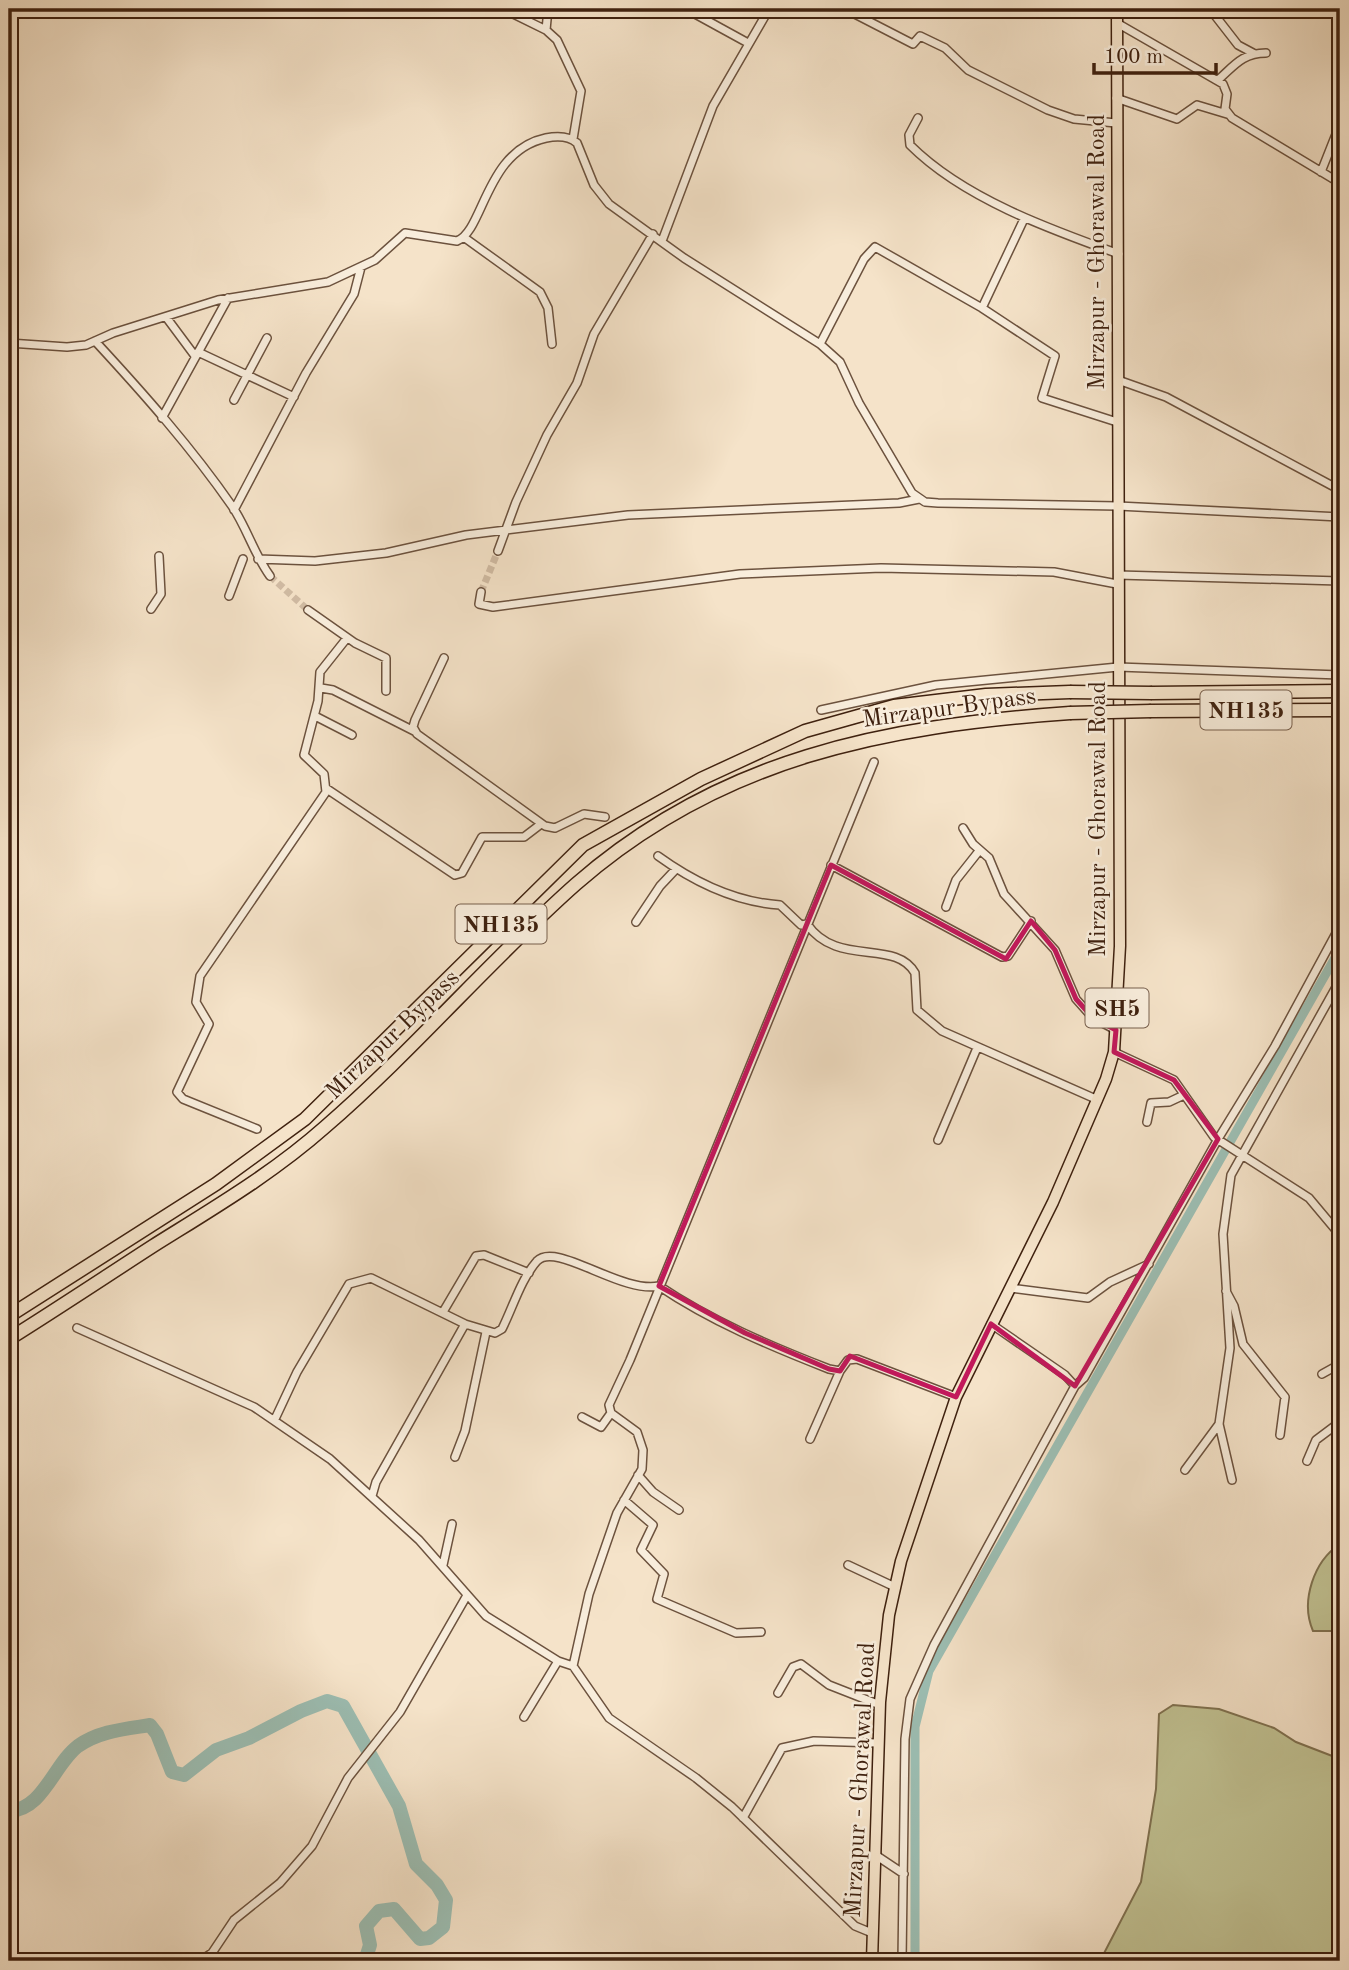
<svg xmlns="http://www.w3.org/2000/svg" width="1349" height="1970" viewBox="0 0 1349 1970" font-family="'Old Standard TT',serif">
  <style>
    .green { fill: #c1c293; stroke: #807251; stroke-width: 2 }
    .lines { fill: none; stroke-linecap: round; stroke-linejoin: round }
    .canal { stroke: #9cbeb3; stroke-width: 9 }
    .river { stroke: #9cbeb3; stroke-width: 14 }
    .street-tunnel { stroke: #d1bca4; stroke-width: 7; stroke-dasharray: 7 3.5; stroke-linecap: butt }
    .street-casing { stroke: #6c523e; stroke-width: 10 }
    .primary-casing { stroke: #3f210f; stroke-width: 13 }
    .highway-casing { stroke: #3f210f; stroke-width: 15 }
    .street { stroke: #f8eddc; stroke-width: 7 }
    .primary { stroke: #f5e3c9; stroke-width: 10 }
    .highway { stroke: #f5e3c9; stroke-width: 12 }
    .highway-bridge-casing { stroke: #3f210f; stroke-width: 15; stroke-linecap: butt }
    .highway-bridge { stroke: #f5e3c9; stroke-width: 12 }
    .marked { fill: none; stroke: #c2185b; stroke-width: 5; stroke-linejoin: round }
    .labels { text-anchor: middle; stroke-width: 5; stroke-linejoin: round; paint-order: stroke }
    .shield { fill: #f8eddc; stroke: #765e4c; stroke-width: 2 }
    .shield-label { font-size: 23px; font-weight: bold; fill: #3f210f }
    .street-label { font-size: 24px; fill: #3f210f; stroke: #f8eddc }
  </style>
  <rect width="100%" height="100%" fill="#f5e3c9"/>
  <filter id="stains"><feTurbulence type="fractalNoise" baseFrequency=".00286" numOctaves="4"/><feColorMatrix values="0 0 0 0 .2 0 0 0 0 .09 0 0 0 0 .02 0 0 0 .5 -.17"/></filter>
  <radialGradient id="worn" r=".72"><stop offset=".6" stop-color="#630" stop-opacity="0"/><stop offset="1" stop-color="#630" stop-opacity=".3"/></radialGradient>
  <path class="green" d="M1340,1544V1631H1313C1300,1601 1314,1561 1340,1544Z
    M1173,1705L1219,1709L1274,1728L1296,1742L1340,1759V1961H1100L1141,1882L1156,1789L1159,1714Z"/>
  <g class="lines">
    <path class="canal" d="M915,1961V1727L929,1671L1340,949"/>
    <path class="river" d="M9,1811C43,1810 54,1764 78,1746C99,1731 125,1729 150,1725L157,1734L172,1772L184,1775L216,1750L249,1738L301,1711L327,1701L343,1706L399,1806L416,1864L437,1885L446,1900L443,1927L429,1938L420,1939L394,1909L379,1911L366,1926L370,1945L365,1961"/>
    <path class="street-tunnel" d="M270,576L308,610
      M481,592L498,551"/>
    <defs>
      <path id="street" d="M503,9L546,30L557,40L581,91L573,139
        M686,9L748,43
        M845,9L913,44L920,36L945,48L968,70L1048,110L1074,119L1116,123
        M1210,9L1238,45L1253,53
        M1117,23L1223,84L1227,94L1225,109L1232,118L1340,183
        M546,30L548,9
        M1218,80C1234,66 1242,53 1266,53
        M1116,98L1177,119L1197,105L1227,114
        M918,118L909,135L910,145C963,198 1049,229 1119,254
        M1321,172L1340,124
        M1024,219L982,308L1055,356L1042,398L1117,422
        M465,238L540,292L548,308L552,344
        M662,241L713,106L769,9
        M166,317L195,356
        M95,341C143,393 191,447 232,506C247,528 254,554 270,576
        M9,343L67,347L86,345L113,333L218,300L328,282L375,260L405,233L457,241C484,231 485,151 546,138C556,136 569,136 577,143L594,185L609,204L684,258L820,344L840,362L859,403L912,493L925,502L938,503L1118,506L1340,517
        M820,344L864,259L875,247L982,308
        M198,352L294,397
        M1118,380L1166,397L1340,490
        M234,400L267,338
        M162,418L228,298
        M234,510L306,373L354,294L361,267
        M498,551L516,502L547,435L577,383L594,334L653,234
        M258,559L315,561L386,553L466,535L628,515L899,503L919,499
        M1118,575L1340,581
        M481,592L479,604L493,607L740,574L881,568L1054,572L1117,584
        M229,596L243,559
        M151,609L161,594L159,556
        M308,610L355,643L386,658V691
        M444,658L415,720L413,727L417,734L545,826L555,828L584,814L605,817
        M321,688L333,690L414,731
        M821,710L936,685L1118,667L1340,675
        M315,716L352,735
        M327,789L455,875L462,873L482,837H524L541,824
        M963,828L973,844L989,858L1004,894L1055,950L1076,999L1093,1018L1116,1030
        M658,856C694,882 735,902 780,905L801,925L807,924C837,968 895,938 915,973L917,1010L942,1031L1098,1100
        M831,865L1002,957L1008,956L1031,921
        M946,907L956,880L979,851
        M636,922L660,886L676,869
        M1114,1052L1174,1080L1214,1137L1309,1198L1340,1235
        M1147,1122L1151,1103L1169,1102L1184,1095
        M257,1129L183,1099L177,1092L209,1024L196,1002L200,976L326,792L324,774L304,755L318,701L320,672L347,638
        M938,1140L977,1048
        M1010,1288L1088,1298L1110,1282L1149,1264
        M1226,1291L1234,1306L1243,1344L1285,1397L1280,1435
        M443,1312L476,1256L484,1255L529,1273
        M77,1328L254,1407L330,1459L419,1540L486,1616L558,1661L573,1666L609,1718L696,1778L732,1807L855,1926L872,1933
        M1322,1374L1340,1364
        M1075,1386L1084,1378L1218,1139L1275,1046L1340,926
        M582,1417L601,1427L611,1413
        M275,1419L297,1372L349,1284L371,1278L465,1324L495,1333L502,1329C513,1307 521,1279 537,1261C556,1241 621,1294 659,1286C711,1321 770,1346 829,1369L840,1371L848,1360L857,1359L956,1397
        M810,1439L840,1371
        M455,1457L465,1431L486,1332
        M1307,1461L1316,1440L1340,1422
        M1185,1470L1219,1424
        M638,1475L653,1492L679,1510
        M1232,1480L1219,1424L1230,1348L1223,1234L1231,1175L1340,980
        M372,1496L376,1482L465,1324
        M624,1500L653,1525L641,1550L664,1574L657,1599L736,1633L761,1632
        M443,1565L452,1524
        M848,1565L895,1587
        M573,1666L589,1594L617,1513L642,1469L643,1450L637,1432L611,1413L609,1405L630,1360L874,762
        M778,1693L793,1667L801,1664L829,1685L880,1705
        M524,1717L558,1661
        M743,1818L782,1748L814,1741L877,1743
        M874,1854L904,1874
        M200,1961L212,1953L234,1920L280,1883L312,1846L348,1778L400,1712L466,1597
        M902,1961L905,1739L910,1699L934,1645L1075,1386L1065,1375L991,1324"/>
      <path id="primary" d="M872,1961L880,1702L889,1615L901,1561L956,1397L1053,1202L1106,1079L1114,1052L1120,946L1117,9"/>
      <path id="highway" d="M1152,693L1340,691
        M1151,711L1340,710
        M9,1316L216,1184L305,1119L583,845L701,779L805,731L894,706L986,695L1070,692
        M9,1339C57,1309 105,1277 153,1246C212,1209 272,1174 325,1127C413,1051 489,961 576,884C720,758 884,726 1070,713"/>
    </defs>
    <use href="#street" class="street-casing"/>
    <use href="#primary" class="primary-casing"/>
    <use href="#highway" class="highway-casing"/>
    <use href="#street" class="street"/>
    <use href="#primary" class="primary"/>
    <use href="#highway" class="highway"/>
    <defs>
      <path id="highway-bridge" d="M1070,692L1152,693
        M1070,713L1151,711"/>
    </defs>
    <use href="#highway-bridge" class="highway-bridge-casing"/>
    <use href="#highway-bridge" class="highway-bridge"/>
  </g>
  <path class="marked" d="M831,865L1006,959L1031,921L1055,950L1076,999L1093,1018L1116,1030L1114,1052L1174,1080L1218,1139L1075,1386L991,1324L956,1397L850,1356L840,1371L829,1369L745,1333L659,1286Z"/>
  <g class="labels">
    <g class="shield">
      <rect x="1200.5" y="690.5" width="91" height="39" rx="5"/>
      <rect x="455.5" y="904.5" width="91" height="39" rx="5"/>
      <rect x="1085.5" y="988.5" width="63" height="39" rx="5"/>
    </g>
    <g class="shield-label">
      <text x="1246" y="718">NH135</text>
      <text x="501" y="932">NH135</text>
      <text x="1117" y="1016">SH5</text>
    </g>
    <g class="street-label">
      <text transform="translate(1096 252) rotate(-90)" y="8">Mirzapur - Ghorawal Road</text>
      <text transform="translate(949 707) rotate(-8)" y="8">Mirzapur Bypass</text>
      <text transform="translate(1097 819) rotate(-90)" y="8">Mirzapur - Ghorawal Road</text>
      <text transform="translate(392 1034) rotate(-44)" y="8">Mirzapur Bypass</text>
      <text transform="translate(859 1780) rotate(-87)" y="8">Mirzapur - Ghorawal Road</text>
    </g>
  </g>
  <rect width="1349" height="1970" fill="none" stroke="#f5e3c9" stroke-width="35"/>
  <rect x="10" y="10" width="1328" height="1949" fill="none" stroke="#3f210f" stroke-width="3.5"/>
  <rect x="18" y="18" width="1314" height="1935" fill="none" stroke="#3f210f" stroke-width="2"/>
  <path d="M1094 63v10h122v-10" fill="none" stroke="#3f210f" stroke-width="3.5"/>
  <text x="1104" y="63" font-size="21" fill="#3f210f" stroke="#f8eddc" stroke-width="5" paint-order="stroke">100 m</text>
  <rect width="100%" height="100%" filter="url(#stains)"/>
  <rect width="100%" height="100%" fill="url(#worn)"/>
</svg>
